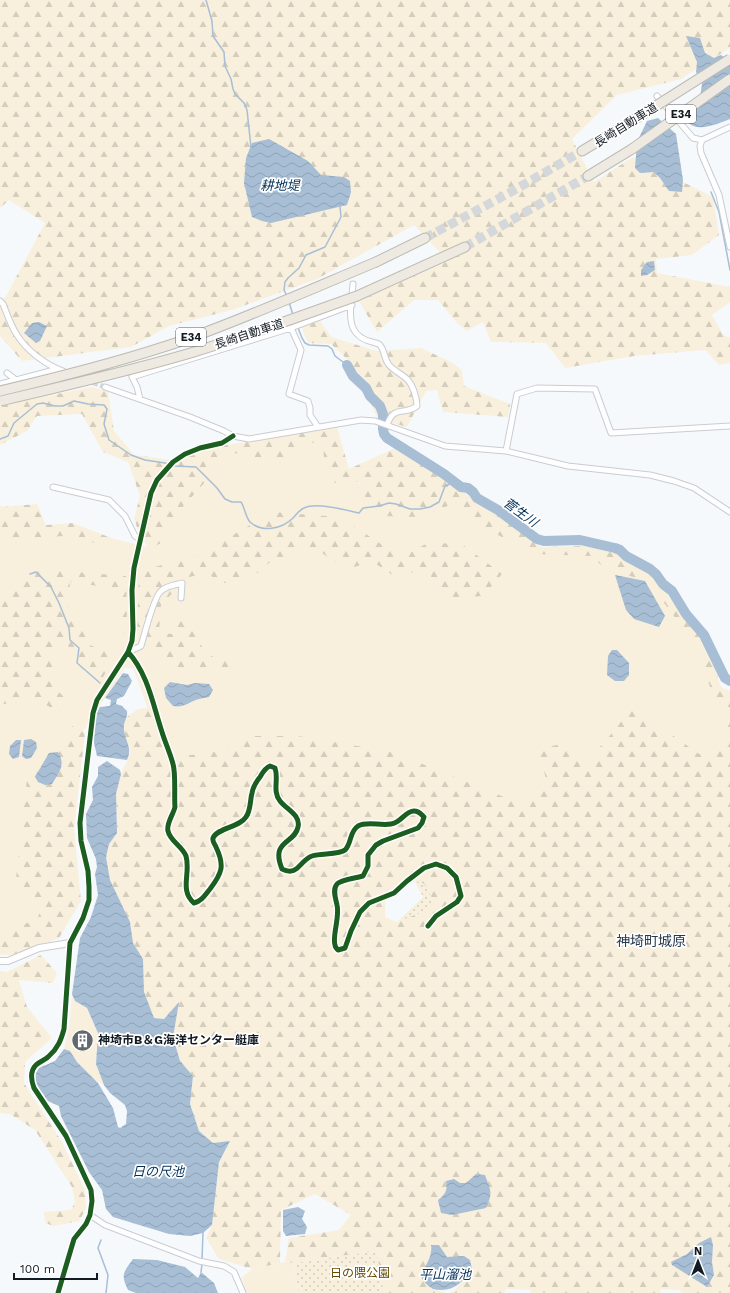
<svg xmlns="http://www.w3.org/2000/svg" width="730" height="1293" viewBox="0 0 730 1293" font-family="'Work Sans','Noto Sans JP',sans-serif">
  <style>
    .green { fill: #f8f0dc }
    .forest { fill: url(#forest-firs); fill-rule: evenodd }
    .park { fill: url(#park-dots) }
    .water { fill: url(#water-waves) }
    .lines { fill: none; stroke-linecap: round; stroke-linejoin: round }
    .stream { stroke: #a7bed5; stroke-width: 1.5 }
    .river { stroke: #a7bed5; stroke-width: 10 }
    .minor-tunnel { stroke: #d4d8db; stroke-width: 5; stroke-dasharray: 5 2.5; stroke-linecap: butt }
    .motorway-tunnel { stroke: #d4d8db; stroke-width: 9; stroke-dasharray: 9 4.5; stroke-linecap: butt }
    .minor-casing { stroke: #c8cdd3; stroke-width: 7 }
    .tertiary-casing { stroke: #c8cdd3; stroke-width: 8 }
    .motorway-casing { stroke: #bdbbb3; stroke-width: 11 }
    .minor { stroke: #fefeff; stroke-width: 5 }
    .tertiary { stroke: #fefeff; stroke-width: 6 }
    .motorway { stroke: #eeeae1; stroke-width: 9 }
    .motorway-bridge-casing { stroke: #bdbbb3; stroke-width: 11; stroke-linecap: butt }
    .motorway-bridge { stroke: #eeeae1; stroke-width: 9 }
    .cycleway-casing { stroke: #fff; stroke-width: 8 }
    .cycleway { stroke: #1b5e20; stroke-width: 5 }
    .labels { text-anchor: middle; stroke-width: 3.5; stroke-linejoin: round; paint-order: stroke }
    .shield { fill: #fff; stroke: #595f64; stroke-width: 1 }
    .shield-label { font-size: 11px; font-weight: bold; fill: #121a22 }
    .street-label { font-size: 12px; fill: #121a22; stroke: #fff }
    .poi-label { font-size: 12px; font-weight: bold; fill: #121a22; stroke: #fff; text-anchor: start }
    .park-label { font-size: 12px; fill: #634a00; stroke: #fff }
    .water-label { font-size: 13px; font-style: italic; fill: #003159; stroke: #fff }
    .quarter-label { font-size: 14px; fill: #27394b; stroke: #fff }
  </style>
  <defs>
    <pattern id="forest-firs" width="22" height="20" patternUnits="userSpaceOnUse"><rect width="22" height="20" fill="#f8f0dc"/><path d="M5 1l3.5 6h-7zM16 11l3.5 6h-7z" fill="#d4cdbc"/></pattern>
    <pattern id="park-dots" width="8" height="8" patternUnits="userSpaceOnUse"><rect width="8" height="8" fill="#f8f0dc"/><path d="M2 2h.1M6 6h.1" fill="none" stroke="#d4cdbc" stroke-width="1.8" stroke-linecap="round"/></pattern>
    <pattern id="water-waves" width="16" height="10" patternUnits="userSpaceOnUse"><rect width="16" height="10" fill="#a7bed5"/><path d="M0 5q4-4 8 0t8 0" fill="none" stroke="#8fa3b7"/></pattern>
  </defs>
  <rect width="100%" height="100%" fill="#f6f9fc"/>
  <path class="green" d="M328,434L346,477L420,513L456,500L535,551L592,553L649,579L705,649L714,687L730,697V761H594L536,803L176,762L165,756L133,668H125L78,739L67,896L12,955H0V516L20,530L64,526L146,547L199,456Z
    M72,994L75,1001L87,1008L98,1033L96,1064L104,1085C90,1079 78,1064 70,1051L64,1049L69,1027Z
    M285,1262L294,1263L299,1293H247L241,1278L252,1269Z"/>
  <path class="forest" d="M0,0H730V48L681,79L617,95L572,139L594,182L633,157L713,197L719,235L692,255L656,259L657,273L730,287V302L712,315L723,335L730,338V363L719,365L705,350L634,356L565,368L546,343L491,342L483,322L467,331L457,323L438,300H414L377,332L359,301L448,261L414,225L317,279L232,310L169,326L131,347L22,361L0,336V299L5,298L45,223L9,200L0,208Z
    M320,320L331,337L377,351L421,348L451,362L462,370L464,386L510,404L508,417L443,412L437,390L426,391L407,427L378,419L351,363L331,344L308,343L301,326Z
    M91,387L108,391L114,431L134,455L180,461L202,449L337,427L349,469L395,448L492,511L541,547L583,546L612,551L653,576L709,649L721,687L730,691V713L711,691L700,651L647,580L608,571L591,556L536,554L478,525L452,504L421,517L382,516L365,497L359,482L335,483L325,473L323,444L307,442L297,456L261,461L242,452L208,460L206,481L171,520L165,541L149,549L139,533L134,519L140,496L128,462L103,452L82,414L37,416L27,431L0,445V406Z
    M37,504L46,525L73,523L114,539L109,546L62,536L12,541L0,538V505L2,507Z
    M272,512L340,517L381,544L410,553L429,542L463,545L502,574L483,596L451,598L425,570L394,576L373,562L346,569L313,547L269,563L248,581L223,583L206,573L177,580L176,590L161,604L159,632L172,634L180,621L198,620L202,651L219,660L233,661L229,673L169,667L137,640L139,571L197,556Z
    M26,568L126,576L127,629L122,638L119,589L70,582L68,610L86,622L87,644L115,655L102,679L67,645L53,651L52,685L67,700L60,712L32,698L0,705V595L11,593Z
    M153,707L176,757L221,751L244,736H298L393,752L511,800L534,797L546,779L538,749L566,743L588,760L607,739L633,707L699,754L721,748L730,720V1293H682L679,1290L661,1289L660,1293H531L530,1290L506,1289L504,1293H449L455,1290L472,1269L470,1260L447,1257L439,1245H431C433,1256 426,1266 421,1276L436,1290L447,1293H384L376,1251L294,1263L285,1262L289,1238L339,1230L351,1215L315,1194L281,1210L280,1263L252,1269L219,1259L206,1238L212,1225L219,1162L230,1142L213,1143L199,1131L190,1104L193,1076L180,1061L173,1037L178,1003L164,1019L153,1018L144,992L143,959L133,943L130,922L110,880L106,857L109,844L117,832L116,794L121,774L130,754V747L125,739L124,723L128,716L138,709ZM414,880L424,884L432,898L397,922L385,917V902ZM711,1237L713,1245L712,1262L714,1275L672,1265L671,1262L687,1254L699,1243Z
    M72,726L85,733L74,829L81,901L59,938L12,955H0V938L38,917L44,903L15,888L27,779L45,751L65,749Z
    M41,955L57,973L53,983L19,980L27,1007L52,1038L25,1062L24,1083L62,1142L85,1190L86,1209L79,1221L54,1226L45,1223L44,1212L71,1210L75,1202L72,1187L35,1130L10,1114L0,1113V971L7,972Z"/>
  <path class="park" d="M414,880L424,884L432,898L430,909L397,922L423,897Z
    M376,1251L384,1293H299L294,1263Z"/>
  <path class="water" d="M686,36L700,38L705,53L714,58L721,55L730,61V119C720,123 700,132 690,124C688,123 687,119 685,116L700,97L702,84L696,72L697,62Z
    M658,118L676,134L683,180L682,192L669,191L660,178L654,172L640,173L635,168L637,142L647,121Z
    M269,139L308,161L321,175L344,177L350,181L351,192L347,205L271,223L262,221L252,217L244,183L246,158L252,143Z
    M654,261L655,270L647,275L641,276V270L647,262Z
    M39,322L47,326L40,341L36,343L24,333L32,323Z
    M615,575L645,581L665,616L659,627L634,619L626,610Z
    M612,650H617L629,663V675L624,681H615L607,675L608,656Z
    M123,673L128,674L132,681L124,696L117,699L116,704L122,706L127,711C128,718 123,722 124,729C125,743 133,746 127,760L97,756L94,743L95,716L100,707L110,706L111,700L105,698Z
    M170,682L187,685L195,683L209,684L213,690L209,697C206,698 202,698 199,699C188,702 185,708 173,706L166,698L164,688Z
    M31,739L36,742L37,748L31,758L26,759L22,756L24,740Z
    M16,740H21L19,757L13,759L9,754L10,746Z
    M58,752C66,765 59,773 52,784L45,785L38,782L35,777L49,753Z
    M107,761L120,770L121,774L116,794L117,833L109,844L106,857L110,880L130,922L133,943L143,959L144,992L154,1018L164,1019L179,1002L173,1037L180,1061L193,1076L190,1104L199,1131L213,1143L230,1141L219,1162L212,1225L203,1233L190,1236L169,1234L113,1217L106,1209L102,1190L89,1172L61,1116L59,1106L48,1101L36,1084L35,1075L39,1068L55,1061L64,1049L70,1051L77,1062L98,1083L113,1108L118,1127L120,1128L126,1124L127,1111L125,1105L110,1093L104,1085L96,1064L98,1033L87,1008L75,1001L72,994L80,938L91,917L98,895L95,874L97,867L96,859L87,838L86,814L93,800L92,787L98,776V767Z
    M476,1174L485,1175C491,1191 493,1193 486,1208L452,1215L441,1213L438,1200C445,1195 448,1190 446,1181L454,1179L460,1183H466Z
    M298,1207L305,1211L302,1219L307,1227L305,1234L286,1236L283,1231V1210Z
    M711,1237L713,1245L712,1262L714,1275L707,1287L672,1265L671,1262L687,1254L699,1243Z
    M431,1245H439L447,1257L464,1256L470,1260L472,1269C462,1283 453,1293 433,1289C427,1285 423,1282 421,1276C425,1266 433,1256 431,1245Z
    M133,1259L157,1260L185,1267L198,1278L201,1272L214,1283L218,1293H136L128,1290C120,1274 124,1272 133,1259Z"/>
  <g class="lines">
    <path class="stream" d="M206,0L212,21L213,36L224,52L225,66L231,79L233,89L235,94L244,103L247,110L251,147
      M711,192L719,212L730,270
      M287,296L284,290L285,282L288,278L299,268L306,255L325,247L341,217L340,206
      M289,302L293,315
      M295,320L302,338L305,343L309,345L328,346L332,349L335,356L347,365
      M0,439L8,436L14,423L37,404L43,403L55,406H63L74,401L88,404L104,405L107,409L104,424L109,440L131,455L145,460L165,463L175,466L196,467L217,488L225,499L232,502H241C245,508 245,516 250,522C262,533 282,529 293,518C296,515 299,510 304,508C317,502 345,510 359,513L363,508L379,506L389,503L396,504L410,509H420L430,507L439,502L445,486L454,482
      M30,574L36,572L51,587L59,603L69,628L70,640L79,648L77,663L100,683
      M101,1240L98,1248L108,1275L106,1293
      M202,1260L203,1232
      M201,1272L202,1264"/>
    <path class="river" d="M347,365L353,376L366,388L370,396L380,406L383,414V429L384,434L387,438L444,474L461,487L468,488L473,492L477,498L498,510L537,539L544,541L580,540L615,548L620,550L626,556L650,569L656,574L663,584L672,591L686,614L704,635L721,670L725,678L730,681"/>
    <path class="minor-tunnel" d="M72,375L105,387"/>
    <path class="motorway-tunnel" d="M425,238L511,192L582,151
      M465,247L588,176"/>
    <defs>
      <path id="minor" d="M657,96L693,138L702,140L730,127
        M702,140L700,146L701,153L719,195L730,247
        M353,284C352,297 348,316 353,328C356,335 364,340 372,342C375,343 378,343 380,345C385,351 384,359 389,365C394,371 402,374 408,380C413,386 417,398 417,406C405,416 394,404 387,425
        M0,301L3,304C7,314 11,326 17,335C27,351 46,365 63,371
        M291,328L352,305
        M7,373L16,380
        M0,384L58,369
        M105,387L190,417L224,431L233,436L249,439L361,420L375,421L445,446L506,451L568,466L650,475L674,481L694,488L730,512
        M140,399L137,387L132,377L291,328L301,350L289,394L308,401L310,408V415L318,427
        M506,451L517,394L537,388L595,389L611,433L730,426
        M53,487L109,500L125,516L135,536L140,539
        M128,652C148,674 153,705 162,732C165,742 170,753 173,764C176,774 174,796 175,807C173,815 166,824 168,831C170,841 182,846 186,856C191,873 179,890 194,903C202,901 205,895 210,889C222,873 225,866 216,847C215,844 212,842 213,838C217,828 240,827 246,817C251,810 250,800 252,793C253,787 256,782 260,777C263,772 265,768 270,766L275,768C279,779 272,791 280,801C286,809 301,815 298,827C295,844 270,840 282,869C298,877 299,861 312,856C321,853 339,855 345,850C352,843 349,832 358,826C367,821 380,826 391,824C401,823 405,811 414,811C419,811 421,814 424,817L422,823L418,828L383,841L376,845L368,855V866L363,876C356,878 340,880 337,884C332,890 336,899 337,905C340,917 332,936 335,945C335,947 337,949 338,950L345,948L351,931L360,912L369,903L394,893L407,881L424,868L436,864L447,868L456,877L461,896L457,902L436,916L428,926
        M128,652L141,646C144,636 154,596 161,591C166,586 175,585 182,583L181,598
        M90,1215L105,1225L199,1261L224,1266L234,1272L243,1293
        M58,1293L74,1239L86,1224L90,1215L92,1201L91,1190L66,1136L34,1088C31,1080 30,1071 36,1065C40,1061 46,1060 49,1056C58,1048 61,1040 64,1029L70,943L83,918L89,900V887L88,871L81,841L80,823L93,713L97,700L128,652L132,641L133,629L132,590L134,568L151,493L157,480L173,462L185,454L200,448L222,443L233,436"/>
      <path id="tertiary" d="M0,961H8L39,948L70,943"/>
      <path id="motorway" d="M582,151L640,116
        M588,176L632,149
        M376,262L425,238
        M357,296L465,247"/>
    </defs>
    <use href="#minor" class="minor-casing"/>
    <use href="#tertiary" class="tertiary-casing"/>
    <use href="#motorway" class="motorway-casing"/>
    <use href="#minor" class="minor"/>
    <use href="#tertiary" class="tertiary"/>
    <use href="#motorway" class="motorway"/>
    <defs>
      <path id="motorway-bridge" d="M640,116L730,59
        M632,149L730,79
        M0,391C64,376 128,360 190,338C253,315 314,288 376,262
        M0,401C65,386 130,371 194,352C249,335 303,315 357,296"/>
    </defs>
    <use href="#motorway-bridge" class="motorway-bridge-casing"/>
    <use href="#motorway-bridge" class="motorway-bridge"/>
    <defs>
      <path id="cycleway" d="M128,652C148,674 153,705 162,732C165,742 170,753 173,764C176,774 174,796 175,807C173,815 166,824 168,831C170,841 182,846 186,856C191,873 179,890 194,903C202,901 205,895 210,889C222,873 225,866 216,847C215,844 212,842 213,838C217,828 240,827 246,817C251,810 250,800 252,793C253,787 256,782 260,777C263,772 265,768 270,766L275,768C279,779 272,791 280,801C286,809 301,815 298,827C295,844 270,840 282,869C298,877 299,861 312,856C321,853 339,855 345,850C352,843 349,832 358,826C367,821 380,826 391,824C401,823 405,811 414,811C419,811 421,814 424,817L422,823L418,828L383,841L376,845L368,855V866L363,876C356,878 340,880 337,884C332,890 336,899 337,905C340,917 332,936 335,945C335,947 337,949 338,950L345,948L351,931L360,912L369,903L394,893L407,881L424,868L436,864L447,868L456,877L461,896L457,902L436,916L428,926
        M58,1293L74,1239L86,1224L90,1215L92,1201L91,1190L66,1136L34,1088C31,1080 30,1071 36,1065C40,1061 46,1060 49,1056C58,1048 61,1040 64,1029L70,943L83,918L89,900V887L88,871L81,841L80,823L93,713L97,700L128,652L132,641L133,629L132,590L134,568L151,493L157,480L173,462L185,454L200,448L222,443L233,436"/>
    </defs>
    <use href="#cycleway" class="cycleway-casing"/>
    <use href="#cycleway" class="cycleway"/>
  </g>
  <defs>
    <symbol id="building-disc" viewBox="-11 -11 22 22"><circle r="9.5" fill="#62686e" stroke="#fff"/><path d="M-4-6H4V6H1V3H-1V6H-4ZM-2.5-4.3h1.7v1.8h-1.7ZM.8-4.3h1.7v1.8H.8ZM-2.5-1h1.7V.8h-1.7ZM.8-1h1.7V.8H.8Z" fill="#fff"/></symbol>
  </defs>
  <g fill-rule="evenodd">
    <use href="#building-disc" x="70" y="1028" width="25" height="25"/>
  </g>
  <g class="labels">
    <g class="shield">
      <rect x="666" y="105" width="30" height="18" rx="3"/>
      <rect x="176" y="328" width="30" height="18" rx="3"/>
    </g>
    <g class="shield-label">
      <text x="681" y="118">E34</text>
      <text x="191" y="341">E34</text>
    </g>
    <g class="street-label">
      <text transform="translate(626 125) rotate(-32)" y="4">長崎自動車道</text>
      <text transform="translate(249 334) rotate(-18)" y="4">長崎自動車道</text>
    </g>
    <g class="poi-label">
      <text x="98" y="1044">神埼市B＆G海洋センター艇庫</text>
    </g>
    <g class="park-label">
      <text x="360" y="1277">日の隈公園</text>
    </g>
    <g class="water-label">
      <text x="280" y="190">耕地堤</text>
      <text transform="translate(521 512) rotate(36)" y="5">菅生川</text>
      <text x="158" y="1176">日の尺池</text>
      <text x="445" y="1279">平山溜池</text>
    </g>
    <g class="quarter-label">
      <text x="651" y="946">神埼町城原</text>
    </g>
  </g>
  <g transform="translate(698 1261)" stroke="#ffffff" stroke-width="3" paint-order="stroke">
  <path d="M0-3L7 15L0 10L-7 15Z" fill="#121a22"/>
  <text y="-6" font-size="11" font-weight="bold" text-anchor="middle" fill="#121a22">N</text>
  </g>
  <path d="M14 1273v6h83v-6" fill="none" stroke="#121a22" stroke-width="2"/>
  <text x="20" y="1273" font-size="12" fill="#121a22" stroke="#ffffff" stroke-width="3" paint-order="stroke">100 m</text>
</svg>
